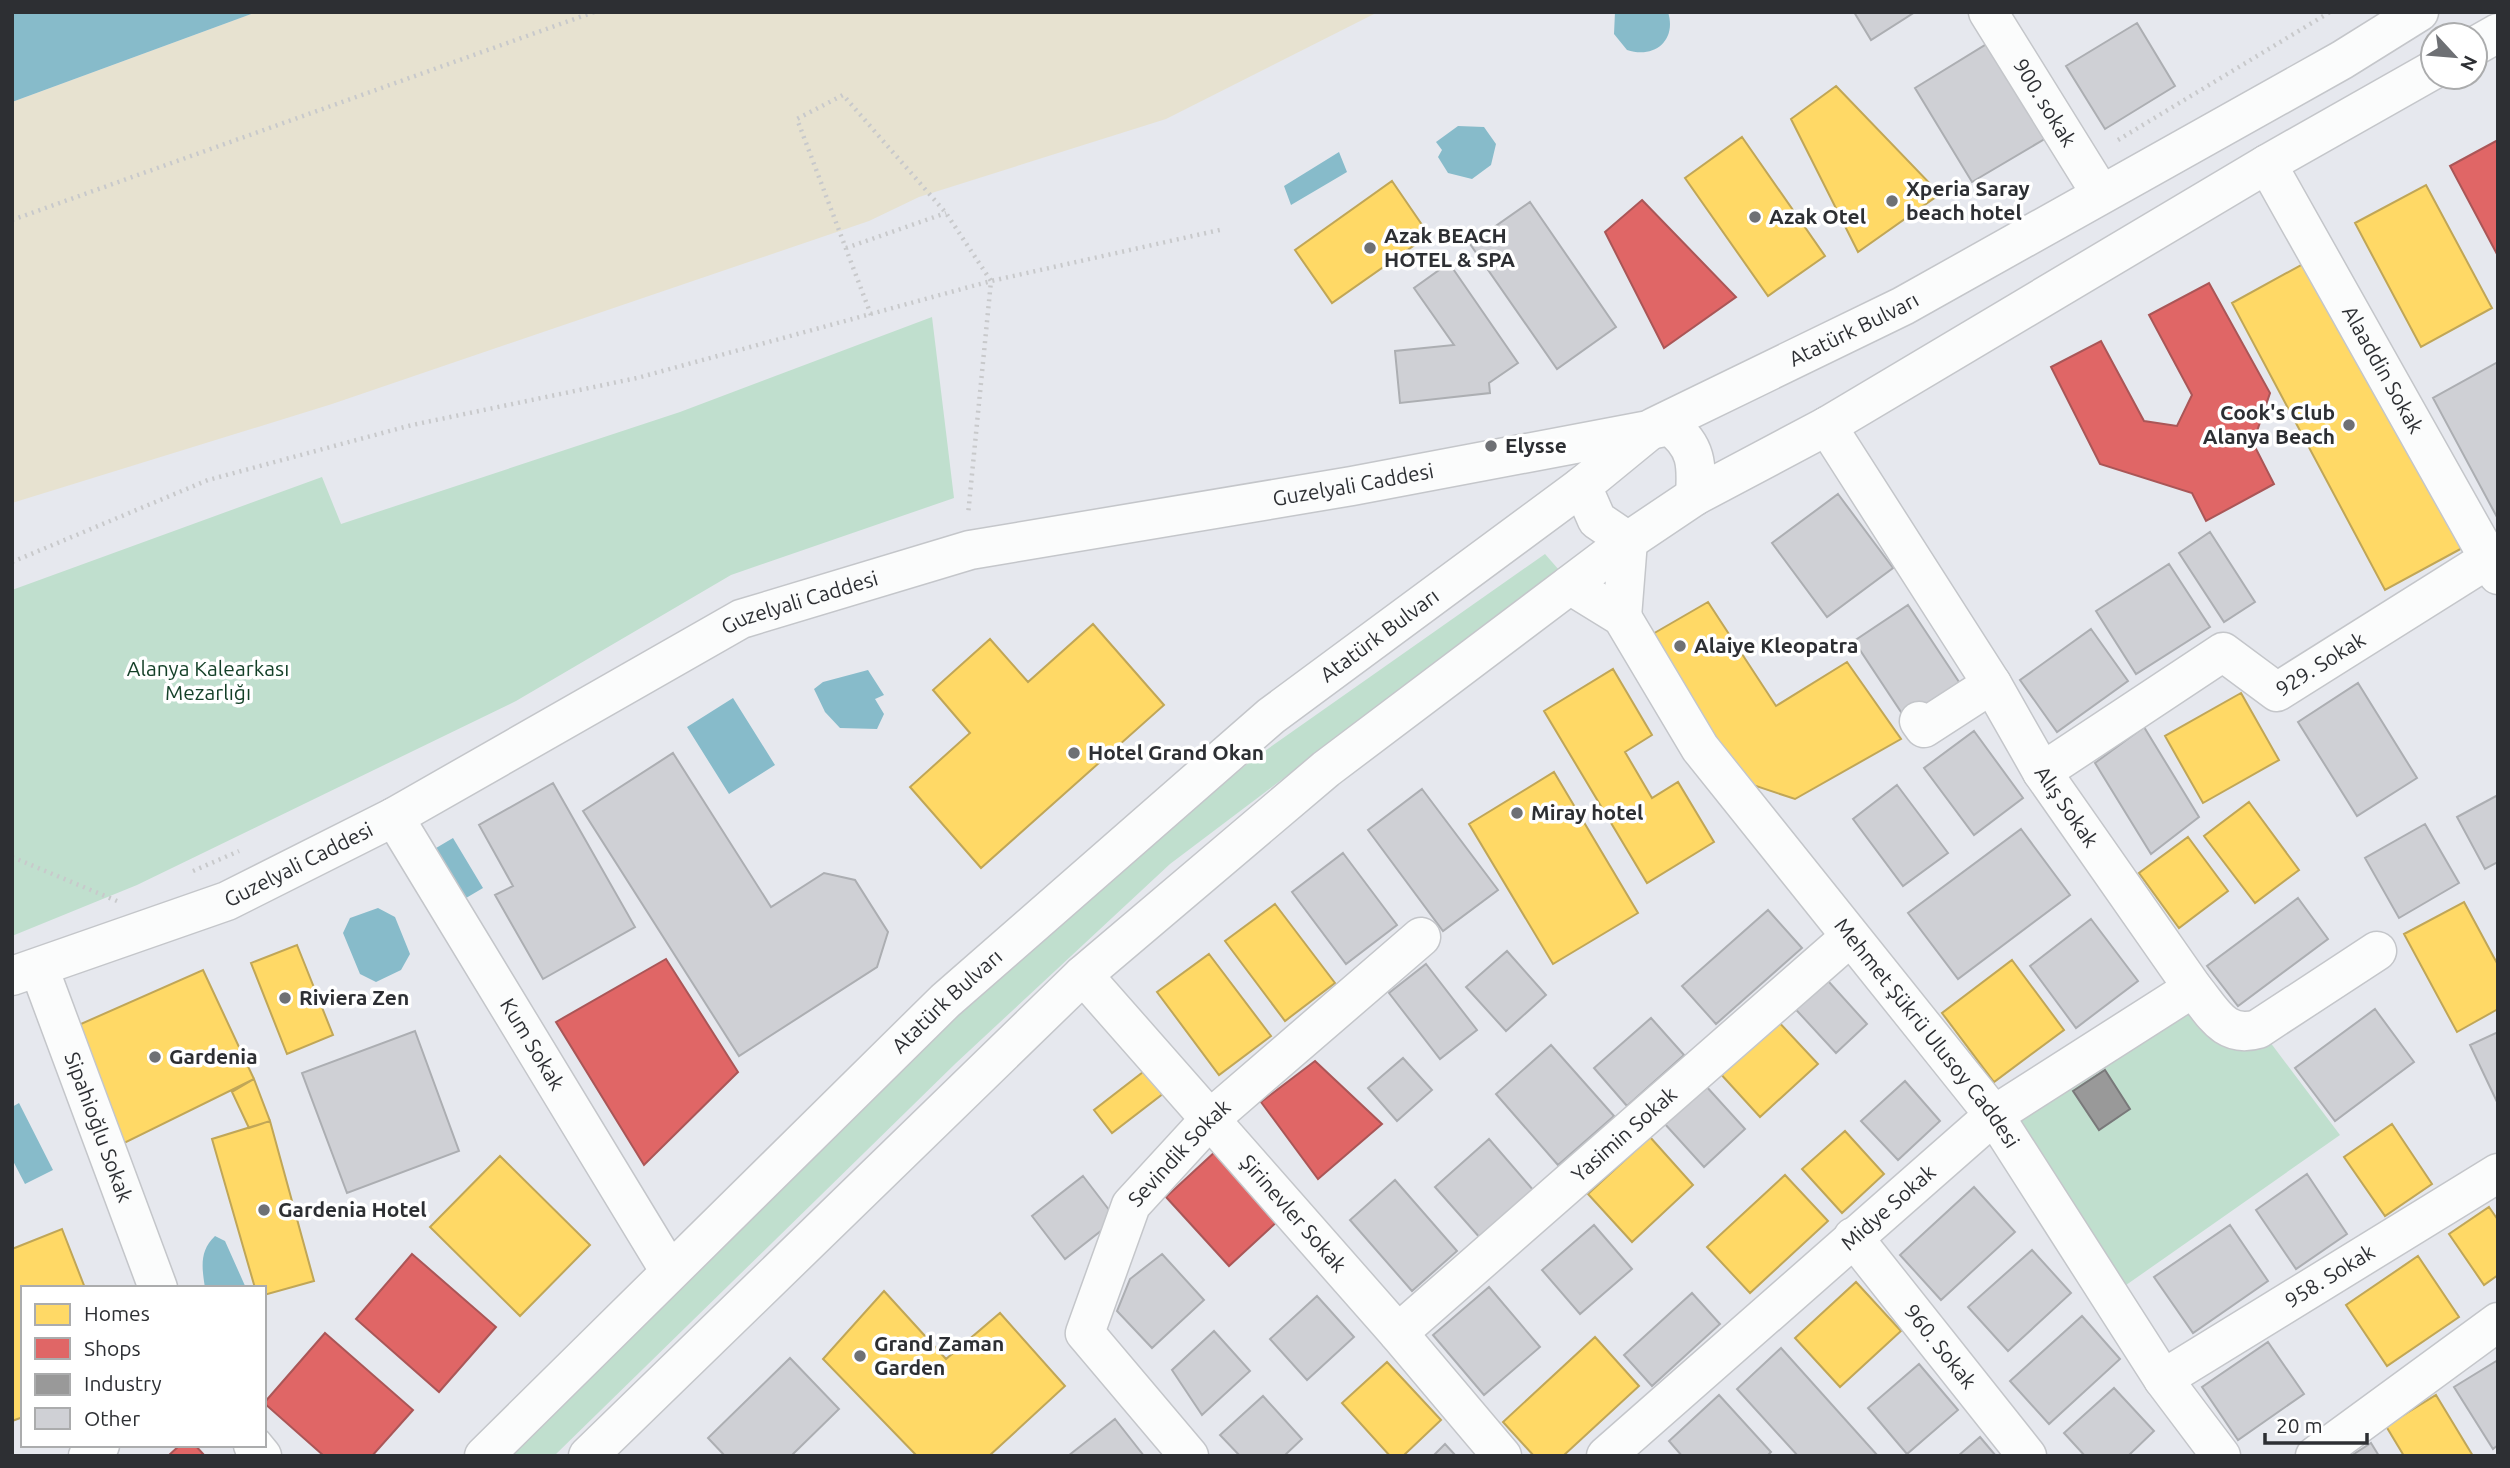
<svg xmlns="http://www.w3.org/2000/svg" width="2510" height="1468" viewBox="0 0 2510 1468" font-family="Ubuntu,sans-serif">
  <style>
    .green { fill: #c0dfce }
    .sand { fill: #e7e2d0 }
    .water { fill: #87bbca }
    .homes { fill: #ffd966; stroke: #c0a657; stroke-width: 2 }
    .shops { fill: #e06666; stroke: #aa5657; stroke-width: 2 }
    .industry { fill: #999; stroke: #79797a; stroke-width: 2 }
    .building { fill: #cfd0d5; stroke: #acaeb2; stroke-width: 2 }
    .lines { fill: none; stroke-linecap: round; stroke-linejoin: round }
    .minor-casing { stroke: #c4c6ca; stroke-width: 41 }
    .path { stroke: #c8c9cb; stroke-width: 4.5; stroke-dasharray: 2 5; stroke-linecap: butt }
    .minor { stroke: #fbfcfc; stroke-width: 38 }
    .poi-dot { fill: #6e7074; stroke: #fff; stroke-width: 2.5 }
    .labels { text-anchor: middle; stroke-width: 7; stroke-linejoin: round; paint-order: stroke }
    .street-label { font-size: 21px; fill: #2d2f33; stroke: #fff }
    .poi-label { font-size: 21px; font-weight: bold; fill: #2d2f33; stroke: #fff; text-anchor: start }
    .park-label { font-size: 21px; fill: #133f27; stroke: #fff }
  </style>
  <rect width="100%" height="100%" fill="#e6e8ee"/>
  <path class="green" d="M932,317L954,498L731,575L516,701L137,885L12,936V590L322,477L341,524L680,412Z
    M1545,554L1559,570L1170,864L955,1064L554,1456H511L995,974L1252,760Z
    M2192,995L2264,1034L2340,1135L2119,1290L2008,1119Z"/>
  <path class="sand" d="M257,12H1378L1166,119L919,197L869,221L332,404L12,503V102Z"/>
  <path class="water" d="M12,12H257L12,102Z
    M1615,12H1668C1677,41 1654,59 1627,50L1614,34Z
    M1458,126L1484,127L1496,144L1491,165L1472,179L1448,173L1438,157L1442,150L1436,142Z
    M1339,152L1347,172L1291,205L1284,186Z
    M868,670L884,695L875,699L884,714L877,729L840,728L825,712L814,689L823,682Z
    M733,698L775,765L729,794L687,727Z
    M453,838L483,888L461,901L431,851Z
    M378,908L395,917L410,954L401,970L376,982L360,974L343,933L350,918Z
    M19,1103L53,1170L25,1184L12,1159V1107Z
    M215,1236L225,1241L246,1288H205C202,1268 199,1251 215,1236Z"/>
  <path class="homes" d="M1836,86L1940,194L1858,252L1791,119Z
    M1742,137L1825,256L1768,296L1685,178Z
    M1392,181L1429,235L1332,303L1295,250Z
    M2426,185L2492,308L2421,347L2355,223Z
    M2312,259L2466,546L2385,590L2232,303Z
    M1708,602L1776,706L1847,662L1901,739L1795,799L1744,782L1651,635Z
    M1093,624L1164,705L981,868L910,787L970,733L933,690L990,639L1028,682Z
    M1613,669L1652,735L1625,752L1652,798L1678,782L1714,842L1647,883L1544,711Z
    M2241,693L2279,760L2203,803L2165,736Z
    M1554,772L1638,913L1553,964L1469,824Z
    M2249,802L2299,870L2255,903L2204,836Z
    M2188,837L2228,891L2179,928L2139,873Z
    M2464,902L2498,965V1009L2457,1032L2404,934Z
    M1275,904L1335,983L1285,1021L1225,941Z
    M297,945L333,1035L287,1054L251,963Z
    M1209,954L1271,1036L1219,1075L1157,992Z
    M2012,960L2064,1030L1994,1082L1942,1013Z
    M203,970L254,1079L108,1151L56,1035Z
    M1775,1018L1818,1064L1760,1117L1718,1071Z
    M1147,1069L1164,1093L1112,1133L1094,1110Z
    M254,1079L270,1121L249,1128L232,1092Z
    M270,1121L314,1281L264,1295V1288H255L212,1139Z
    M2392,1124L2432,1184L2385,1216L2344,1157Z
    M1845,1131L1884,1174L1842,1213L1802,1169Z
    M1650,1137L1693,1185L1632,1242L1588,1194Z
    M500,1156L590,1245L520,1316L430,1227Z
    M1785,1175L1828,1221L1750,1293L1707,1247Z
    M2489,1207L2498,1220V1275L2484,1285L2449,1234Z
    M62,1229L85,1288H23V1417L12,1421V1249Z
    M2418,1256L2459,1317L2387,1366L2346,1305Z
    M1856,1282L1901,1331L1840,1387L1795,1338Z
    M884,1291L946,1359L1000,1313L1065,1386L989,1456L916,1455L823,1359Z
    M1595,1337L1639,1386L1563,1456H1534L1503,1422Z
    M1387,1362L1441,1420L1403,1456H1390L1342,1403Z
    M2436,1395L2473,1456H2404L2386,1426Z"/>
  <path class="shops" d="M2498,140V256L2450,166Z
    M1642,200L1736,297L1664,348L1605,232Z
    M2209,283L2270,393L2253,443L2274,484L2206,521L2192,493L2100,464L2051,367L2101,341L2144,421L2177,426L2192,395L2149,315Z
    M666,959L738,1072L644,1165L556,1022Z
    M1315,1061L1382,1124L1318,1179L1261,1102Z
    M1217,1150L1280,1219L1229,1266L1166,1197Z
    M412,1254L496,1327L439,1392L356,1319Z
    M325,1333L413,1410L372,1456H324L264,1403Z
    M180,1445H195L205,1456H168Z"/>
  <path class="industry" d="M2105,1070L2130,1109L2099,1130L2073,1091Z"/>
  <path class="building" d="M1854,12H1915L1871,40Z
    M2137,23L2175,86L2105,129L2066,66Z
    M1990,42L2048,137L1972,182L1915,88Z
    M1530,202L1616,327L1557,369L1470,244Z
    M1449,263L1518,363L1489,383L1490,393L1400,403L1395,351L1454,345L1414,288Z
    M2498,362V519L2433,398Z
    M1838,494L1893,568L1827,617L1772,543Z
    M2210,532L2255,602L2224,622L2179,553Z
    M2169,564L2210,627L2136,674L2096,611Z
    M1908,605L1965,691L1911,727L1854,641Z
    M2091,629L2128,681L2057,732L2020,680Z
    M2358,683L2417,778L2357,816L2298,722Z
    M2144,727L2199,817L2151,854L2095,763Z
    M1974,731L2023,798L1974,835L1924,768Z
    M673,753L771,907L824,873L855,880L888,932L877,967L739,1056L583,811Z
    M553,783L635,927L543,979L495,895L513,886L479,825Z
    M1897,785L1948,853L1903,886L1853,819Z
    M1422,789L1498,890L1443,931L1368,830Z
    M2498,795V862L2485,869L2457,817Z
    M2425,824L2459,883L2399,918L2365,858Z
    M2021,829L2070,895L1958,979L1908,913Z
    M1343,853L1397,925L1346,964L1292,892Z
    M2298,898L2328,939L2238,1006L2207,966Z
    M1768,910L1802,948L1716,1024L1682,986Z
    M2091,919L2138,981L2076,1028L2030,966Z
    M1507,951L1546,995L1506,1031L1466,987Z
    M1426,964L1477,1030L1440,1059L1389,993Z
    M1820,972L1867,1024L1836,1053L1788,1001Z
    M2375,1009L2414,1062L2335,1121L2295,1068Z
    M1651,1018L1684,1055L1627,1106L1594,1068Z
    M415,1031L459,1151L347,1193L302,1073Z
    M2498,1032V1104L2470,1045Z
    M1551,1045L1614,1116L1558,1165L1496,1094Z
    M1403,1058L1432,1090L1397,1121L1368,1088Z
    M1905,1081L1940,1121L1898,1160L1861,1121Z
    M1705,1085L1745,1129L1704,1167L1664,1123Z
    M1489,1139L1534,1191L1481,1239L1435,1187Z
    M2307,1174L2347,1234L2296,1269L2256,1210Z
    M1083,1176L1116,1219L1065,1259L1032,1216Z
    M1395,1180L1457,1251L1412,1291L1350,1220Z
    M1974,1187L2015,1232L1941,1300L1900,1255Z
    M1594,1225L1632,1269L1580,1314L1542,1270Z
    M2230,1225L2268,1281L2193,1333L2154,1277Z
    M2032,1250L2071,1293L2008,1351L1968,1307Z
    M1162,1254L1204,1300L1152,1348L1117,1311L1130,1279Z
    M1489,1287L1540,1347L1484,1395L1433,1335Z
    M1692,1293L1720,1324L1652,1386L1624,1355Z
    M1317,1296L1354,1337L1307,1380L1270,1339Z
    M2082,1316L2120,1359L2049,1424L2010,1381Z
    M1214,1331L1250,1371L1202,1415L1172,1370Z
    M2268,1342L2304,1394L2238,1440L2202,1387Z
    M1781,1348L1878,1456H1798L1737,1389Z
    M790,1358L839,1409L791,1456H725L708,1438Z
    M2498,1360V1445L2493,1449L2454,1387Z
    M1919,1364L1958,1410L1907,1454L1868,1408Z
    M2114,1388L2154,1431L2128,1456H2085L2064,1433Z
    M1719,1395L1771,1452L1767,1456H1682L1669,1441Z
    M1263,1396L1302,1439L1284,1456H1240L1220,1435Z
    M1115,1419L1144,1456H1068Z
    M1980,1437L1996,1456H1958Z
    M2371,1443L2379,1456H2351Z
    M1445,1444L1456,1456H1433Z"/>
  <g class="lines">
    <defs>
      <g id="minor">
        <path id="s1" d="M1988,12L2101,194"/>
        <path d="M2475,46L2498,33"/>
        <path id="s2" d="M2267,164L2498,575"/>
        <path id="s3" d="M1827,426L1992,684L2042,772L2193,988C2213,1012 2224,1039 2258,1029L2377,951"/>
        <path d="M1582,486L1597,520L1628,541L1622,617"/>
        <path id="s4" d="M1570,585L1622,617L1700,748L1994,1115L2163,1379L2221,1456"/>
        <path d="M1919,721L1924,728L1992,684"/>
        <path id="s5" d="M2042,772L2223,652L2277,692L2498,553"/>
        <path id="s6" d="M394,817L669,1270"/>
        <path id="s7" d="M39,968L158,1288"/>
        <path id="s8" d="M1083,975L1398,1333L1502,1456"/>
        <path id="s9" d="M12,976L227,901L394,817L741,619L970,550L1352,486L1670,426C1697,446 1697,465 1695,496"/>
        <path id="s10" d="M1853,1237L2027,1456"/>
        <path id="s11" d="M1398,1333L1850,937"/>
        <path id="s12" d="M2163,1379L2498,1173"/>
        <path d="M253,1445L262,1456"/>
        <path d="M88,1456L100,1445"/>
        <path id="s13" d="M484,1456L945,1001L1271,716L1582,486L1654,427L1903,306L2342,60L2419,12"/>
        <path d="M588,1456L1083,975L1326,769L1628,541L1695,496L1827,426L2267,164L2433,70"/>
        <path id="s14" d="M1189,1456L1085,1333L1131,1205L1210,1119L1421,937"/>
        <path id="s15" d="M1606,1456L1994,1115L2193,988"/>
        <path d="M2315,1456L2498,1322"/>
      </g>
    </defs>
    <use href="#minor" class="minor-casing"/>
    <path class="path" d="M2118,140L2330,12
      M12,220L594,12
      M846,248L946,213
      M871,315L797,119L843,95L946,213L991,281L968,515
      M12,562L208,480L412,425L637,378L991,281L1224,229
      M12,857L117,901
      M193,871L239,851"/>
    <use href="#minor" class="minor"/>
  </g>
  <g class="poi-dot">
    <circle cx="1892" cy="201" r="7"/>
    <circle cx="1755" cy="217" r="7"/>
    <circle cx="1370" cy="248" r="7"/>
    <circle cx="2349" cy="425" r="7"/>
    <circle cx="1491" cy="446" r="7"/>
    <circle cx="1680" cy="646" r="7"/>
    <circle cx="1074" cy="753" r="7"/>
    <circle cx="1517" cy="813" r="7"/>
    <circle cx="285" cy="998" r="7"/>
    <circle cx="155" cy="1057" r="7"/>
    <circle cx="264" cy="1210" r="7"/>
    <circle cx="860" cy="1356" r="7"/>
  </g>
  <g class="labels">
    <g class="street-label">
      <text dy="7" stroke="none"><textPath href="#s1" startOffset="107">900. sokak</textPath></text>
      <text dy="7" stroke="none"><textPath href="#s13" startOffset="1783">Atatürk Bulvarı</textPath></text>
      <text dy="7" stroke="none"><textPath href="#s2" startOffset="236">Alaaddin Sokak</textPath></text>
      <text dy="7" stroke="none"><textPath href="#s9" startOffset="1442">Guzelyali Caddesi</textPath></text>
      <text dy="7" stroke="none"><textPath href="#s9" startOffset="875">Guzelyali Caddesi</textPath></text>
      <text dy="7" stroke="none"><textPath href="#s13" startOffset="1216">Atatürk Bulvarı</textPath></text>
      <text dy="7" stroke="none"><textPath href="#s5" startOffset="336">929. Sokak</textPath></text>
      <text dy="7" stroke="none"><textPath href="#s3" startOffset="450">Alış Sokak</textPath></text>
      <text dy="7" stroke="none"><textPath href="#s9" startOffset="308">Guzelyali Caddesi</textPath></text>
      <text dy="7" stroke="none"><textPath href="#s13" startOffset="649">Atatürk Bulvarı</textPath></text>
      <text dy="7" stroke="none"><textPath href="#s4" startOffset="578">Mehmet Şükrü Ulusoy Caddesi</textPath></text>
      <text dy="7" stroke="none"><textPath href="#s6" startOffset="266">Kum Sokak</textPath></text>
      <text dy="7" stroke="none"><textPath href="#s7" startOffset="170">Sipahioğlu Sokak</textPath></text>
      <text dy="7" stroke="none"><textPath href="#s11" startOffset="301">Yasimin Sokak</textPath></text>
      <text dy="7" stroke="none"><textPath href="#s14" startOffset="368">Sevindik Sokak</textPath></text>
      <text dy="7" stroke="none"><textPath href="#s15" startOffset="376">Midye Sokak</textPath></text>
      <text dy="7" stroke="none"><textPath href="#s8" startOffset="318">Şirinevler Sokak</textPath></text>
      <text dy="7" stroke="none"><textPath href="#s12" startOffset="196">958. Sokak</textPath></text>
      <text dy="7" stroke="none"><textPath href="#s10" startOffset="140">960. Sokak</textPath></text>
    </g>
    <g class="poi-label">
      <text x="1906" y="196">Xperia Saray<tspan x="1906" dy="24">beach hotel</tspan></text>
      <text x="1769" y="224">Azak Otel</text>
      <text x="1384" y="243">Azak BEACH<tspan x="1384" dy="24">HOTEL &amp; SPA</tspan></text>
      <text x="2335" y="420" text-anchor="end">Cook's Club<tspan x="2335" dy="24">Alanya Beach</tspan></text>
      <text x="1505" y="453">Elysse</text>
      <text x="1694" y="653">Alaiye Kleopatra</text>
      <text x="1088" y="760">Hotel Grand Okan</text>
      <text x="1531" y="820">Miray hotel</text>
      <text x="299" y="1005">Riviera Zen</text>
      <text x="169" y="1064">Gardenia</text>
      <text x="278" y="1217">Gardenia Hotel</text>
      <text x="874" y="1351">Grand Zaman<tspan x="874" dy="24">Garden</tspan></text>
    </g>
    <g class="park-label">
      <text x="208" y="676">Alanya Kalearkası<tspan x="208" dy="24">Mezarlığı</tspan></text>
    </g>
  </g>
  <rect width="2510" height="1468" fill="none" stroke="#2d2f33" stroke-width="28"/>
  <rect x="21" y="1286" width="245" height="161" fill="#ffffff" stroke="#abacad" stroke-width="2"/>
  <rect x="35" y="1304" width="35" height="21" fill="#ffd966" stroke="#abacad" stroke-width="2"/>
  <text x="84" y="1321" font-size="21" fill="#2d2f33">Homes</text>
  <rect x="35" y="1338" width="35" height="21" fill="#e06666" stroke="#abacad" stroke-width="2"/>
  <text x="84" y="1356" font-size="21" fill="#2d2f33">Shops</text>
  <rect x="35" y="1374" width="35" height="21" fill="#999999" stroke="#abacad" stroke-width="2"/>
  <text x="84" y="1391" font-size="21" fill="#2d2f33">Industry</text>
  <rect x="35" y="1408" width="35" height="21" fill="#cfd0d5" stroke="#abacad" stroke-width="2"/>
  <text x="84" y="1426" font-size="21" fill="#2d2f33">Other</text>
  <g transform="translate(2454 56) rotate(116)"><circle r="33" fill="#ffffff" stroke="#abacad" stroke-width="2"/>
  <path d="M0-5L12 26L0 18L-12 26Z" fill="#6e7074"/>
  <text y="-10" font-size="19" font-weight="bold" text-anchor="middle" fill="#2d2f33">N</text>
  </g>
  <path d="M2265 1433v10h102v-10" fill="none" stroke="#2d2f33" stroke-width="3.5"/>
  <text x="2276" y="1433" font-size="21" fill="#2d2f33" stroke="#ffffff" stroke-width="5" paint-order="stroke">20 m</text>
</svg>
